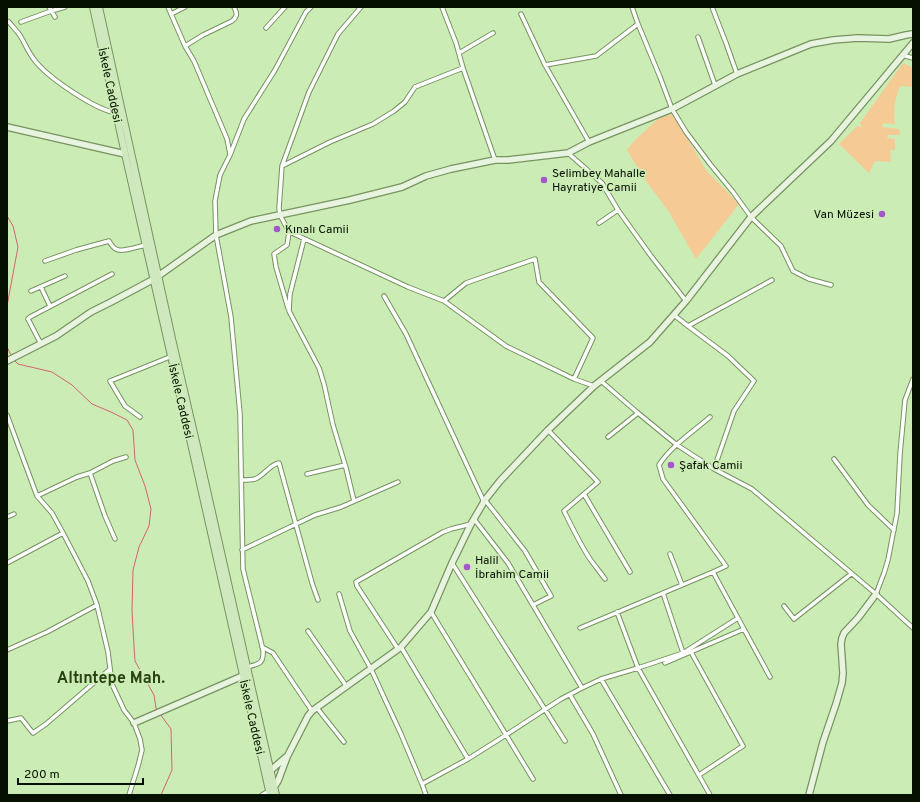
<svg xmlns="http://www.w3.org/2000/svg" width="920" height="802" viewBox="0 0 920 802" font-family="Overpass,sans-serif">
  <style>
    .green { fill: #f6ca94 }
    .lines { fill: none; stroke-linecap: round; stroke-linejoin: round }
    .stream { stroke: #d56274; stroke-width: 1 }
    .street-casing { stroke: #769360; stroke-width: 5.5 }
    .secondary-casing { stroke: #769360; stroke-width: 8 }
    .primary-casing { stroke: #759360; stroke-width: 8 }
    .street { stroke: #fff; stroke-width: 3.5 }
    .secondary { stroke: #e8f4df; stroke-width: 5.5 }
    .primary { stroke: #d0e8be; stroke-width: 6 }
    .poi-dot { fill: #a357ca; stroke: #ccecb5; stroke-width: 1.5 }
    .labels { text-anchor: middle; stroke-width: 3.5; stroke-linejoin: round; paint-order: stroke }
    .street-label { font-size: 12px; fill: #061001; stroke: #ccecb5 }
    .poi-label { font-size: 12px; fill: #061001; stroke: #ccecb5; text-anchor: start }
    .district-label { font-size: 16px; font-weight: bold; fill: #2a4312; stroke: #ccecb5 }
  </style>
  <rect width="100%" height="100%" fill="#ccecb5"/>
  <path class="green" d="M903,63L913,68V87L900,86C895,100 893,109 895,124L883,123L882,127L899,129L900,135H888L887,138L895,139V150H890L891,162L875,161L869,173L839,144L857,126L862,127L860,123Z
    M673,114L706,170L739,204L696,259L669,212L643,177L627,150L635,140L659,118Z"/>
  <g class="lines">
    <path class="stream" d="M7,216L13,226L18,247L7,306
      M7,347L11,355
      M14,360L18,364L52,372L72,385L92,404L111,412L127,420L133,430L135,460L145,486L151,509L149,526L139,547L133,570L132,611L134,646L135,661L154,695L156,708L157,710
      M160,714L171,729L172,770L161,795"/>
    <defs>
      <path id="street" d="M49,7L55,17
        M168,7L185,46L194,61L227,139L230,154
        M361,7L338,34L309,92L282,166L279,208L280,215L289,232H290L408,287L444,301L506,346L574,379L594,386
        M442,7L456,43L463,68L495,160
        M632,7L638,24L660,77L672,109L686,132L710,164L733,192L751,217L781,246L793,271L809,279L831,285
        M712,7L726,43L737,74
        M171,14L185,7
        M521,14L545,65L589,142
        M7,21L9,22C12,26 16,30 19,34C24,41 27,50 33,58C45,76 94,109 116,113
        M21,22L51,11L65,7
        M266,28L285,7
        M698,37L715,85
        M185,46L203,35L232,21C238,16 237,13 234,7
        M459,53L493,33
        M902,55L913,58
        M545,65L596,56L638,24
        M568,153L602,183L618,210L651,256L686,301
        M282,166L330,142L373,124L394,111L405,102L415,87L463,68
        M599,223L618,210
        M304,239L290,294L289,311L319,368L324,384L333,425L346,468L354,501
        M45,261L76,250L109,241C111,244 113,248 116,249C121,253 140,246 146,245
        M41,287L50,306
        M31,291L65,276
        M384,296L406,334L484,502
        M444,301L466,283L535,259L539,282L593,338L574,379
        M288,308L276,267L274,254L287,245L289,232
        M674,315L688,326L728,356L754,381L734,411L714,469
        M688,326L772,280
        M41,344L28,319L30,317L112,274
        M601,381L638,413L677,445L714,469L752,489L876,594L913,628
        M7,415L37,496L52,513L63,533L88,581L97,605L108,652L112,684L124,710L134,723L140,739L142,750L138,766L129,795
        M140,417L125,406L110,381L135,371L172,356
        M710,417C694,431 671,446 659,465L663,479L726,566L713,572L770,677
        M548,430L598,482L564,511C572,527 580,544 590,559C595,566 600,572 605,579
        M608,437L638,413
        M834,459L868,505L894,530
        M90,473L113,461L126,457
        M307,474L345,465
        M242,480C246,480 251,480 255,479C264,476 270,464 279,463L312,583L318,600
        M584,494L630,572
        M37,496L77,477L90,473L105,516L115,539
        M485,500L525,551L551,596L533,605
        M7,517L14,514
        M242,550L315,515L341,507L398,482
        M670,554L682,585
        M7,563L63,533
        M452,563L565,741
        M663,593L683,653
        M339,594L350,631L371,669L401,734L422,784L426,795
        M876,594L884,573L888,560L897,513L900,454L905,400L913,379
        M784,606L794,619L851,574
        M431,612L533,779
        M617,612L638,668L710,795
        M580,628L713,572
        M308,631L347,687
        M262,647L273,653L312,711
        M401,647L468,759
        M398,649L357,586L356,582L443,532L451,529L471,524
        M7,650L47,632L97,605
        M691,652L743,746L699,775
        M665,663L744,629
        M247,667C259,664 264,664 263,650L243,569L240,414L231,317L216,235L215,201L220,175L230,155L244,119L275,70L306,12L311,7
        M601,679L670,795
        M582,688L601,679L638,668L683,653L738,618
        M570,695L593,734L621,795
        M317,708L344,742
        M7,721L21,718L33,733L46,724L110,669
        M422,784L468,759L506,735L561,699L582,688L508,563L474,519
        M262,795L269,791"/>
      <path id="secondary" d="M7,127L125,154
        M7,361L56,336L91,312L111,302L154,279L216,235L251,221L350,200L402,187L426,176L451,169L495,160H508L568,153L589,142L672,109L737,74L811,44L833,40L858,38L889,39L906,35L912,34
        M134,723L247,674
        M270,771L286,757
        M274,787L278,781L287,757L308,716L312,711L401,647L431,612L452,563L471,524L485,500L500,481L548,430L594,386L650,342L686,301L751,217L831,141L913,43
        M809,795L823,742L836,704L842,683L843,673L841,644L842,638L844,633L858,618L876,594"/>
      <path id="primary" d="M93,7L125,154L192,448L270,795
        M99,7L173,343L197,446L276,795"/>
    </defs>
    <use href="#street" class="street-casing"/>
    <use href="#secondary" class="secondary-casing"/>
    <use href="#primary" class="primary-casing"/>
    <use href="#street" class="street"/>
    <use href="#secondary" class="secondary"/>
    <use href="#primary" class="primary"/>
  </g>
  <g class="poi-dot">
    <circle cx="544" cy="180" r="4"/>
    <circle cx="882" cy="214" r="4"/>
    <circle cx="277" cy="229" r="4"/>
    <circle cx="671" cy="465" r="4"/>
    <circle cx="467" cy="567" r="4"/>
  </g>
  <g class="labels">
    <g class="street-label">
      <text transform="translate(110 85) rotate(78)" y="4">İskele Caddesi</text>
      <text transform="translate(181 401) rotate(77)" y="4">İskele Caddesi</text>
      <text transform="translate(252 717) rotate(77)" y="4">İskele Caddesi</text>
    </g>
    <g class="poi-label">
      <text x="552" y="177">Selimbey Mahalle<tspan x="552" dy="14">Hayratiye Camii</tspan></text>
      <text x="874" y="218" text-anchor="end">Van Müzesi</text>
      <text x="285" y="233">Kınalı Camii</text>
      <text x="679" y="469">Şafak Camii</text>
      <text x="475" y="564">Halil<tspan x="475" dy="14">İbrahim Camii</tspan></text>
    </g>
    <g class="district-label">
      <text x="111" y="683">Altıntepe Mah.</text>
    </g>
  </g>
  <rect width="920" height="802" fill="none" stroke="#061001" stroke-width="16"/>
  <path d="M18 778v6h125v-6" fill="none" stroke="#061001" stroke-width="2"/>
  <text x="24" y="778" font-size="12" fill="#061001" stroke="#ccecb5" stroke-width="3" paint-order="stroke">200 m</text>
</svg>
